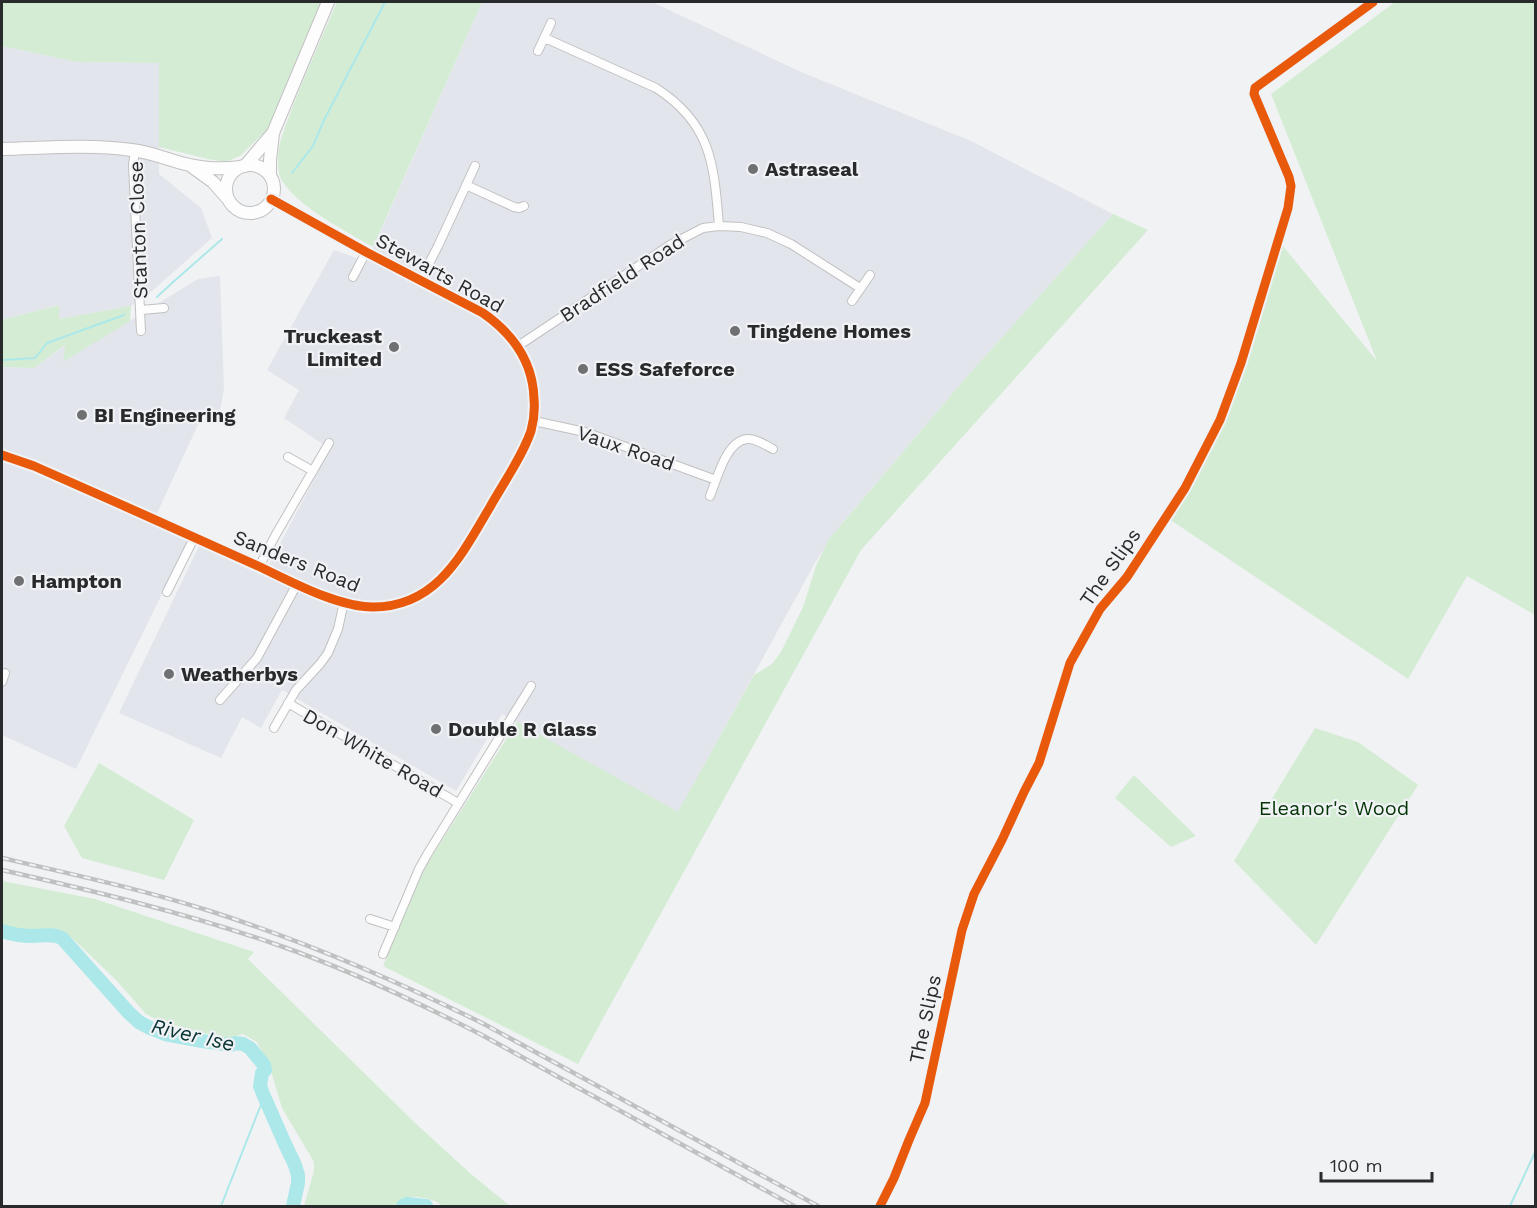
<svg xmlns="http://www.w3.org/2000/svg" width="1537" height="1208" viewBox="0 0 1537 1208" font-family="'Work Sans',sans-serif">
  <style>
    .built { fill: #e2e5eb }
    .green { fill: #d4ecd4 }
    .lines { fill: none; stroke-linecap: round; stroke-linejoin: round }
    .stream { stroke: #ace8e9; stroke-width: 2 }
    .river { stroke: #ace8e9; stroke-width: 14 }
    .minor-casing { stroke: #c1c1c2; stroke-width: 10 }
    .primary-casing { stroke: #c1c1c2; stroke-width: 14 }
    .minor { stroke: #fdfdfd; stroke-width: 8 }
    .primary { stroke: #fdfdfd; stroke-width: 12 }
    .rail-casing { stroke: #bfc0c0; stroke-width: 4.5 }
    .rail { stroke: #f0f2f5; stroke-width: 2; stroke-dasharray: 7; stroke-linecap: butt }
    .cycleway-casing { stroke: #f0f2f5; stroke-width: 13 }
    .cycleway { stroke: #e8590c; stroke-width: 9 }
    .poi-dot { fill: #6f7071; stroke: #f0f2f5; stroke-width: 2 }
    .labels { text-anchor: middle; stroke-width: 4.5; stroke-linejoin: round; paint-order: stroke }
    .poi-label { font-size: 20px; font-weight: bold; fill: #292a2b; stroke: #f0f2f5; text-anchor: start }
    .street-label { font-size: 20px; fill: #292a2b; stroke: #f0f2f5 }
    .park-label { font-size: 20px; fill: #023404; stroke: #f0f2f5 }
    .water-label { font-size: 21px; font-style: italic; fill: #083434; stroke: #f0f2f5 }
  </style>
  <rect width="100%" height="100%" fill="#f1f2f4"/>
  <path class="built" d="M482,2H652L801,72L971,141L1113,214L970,373L838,528L816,561L678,813L502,714L456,791L282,690L261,728L242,717L221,758L119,713L199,546L263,576L330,449L284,418L299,390L267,370L334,250L367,262Z
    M2,46L77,62L159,63V174L201,208L212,238L152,291L131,306L59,319L58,305L2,320Z
    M220,276L224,389L218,422L202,416L152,524L188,541L76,769L2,735V367L34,368L66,345L64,361L198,279Z"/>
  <path class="green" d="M2,2H321L267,130L240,156L225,162L208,159L159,147V63L77,62L2,46Z
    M337,2H482L373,247C346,231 297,207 281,179C278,173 278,163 278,156C279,140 287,123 292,108C306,72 322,37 337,2Z
    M1395,2H1535V615L1467,576L1408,679L1166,517L1220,420L1278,240L1377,361L1271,94Z
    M1113,214L1148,230L861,550L578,1064L383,966L424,869L517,722L678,812L754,675L772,664L781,652L803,607L816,566L829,539L970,373Z
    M59,305V319L131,306L130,321L63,362L65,345L34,368L2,367V320Z
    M1315,728L1358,742L1418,785L1316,945L1234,861Z
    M99,763L194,820L164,880L82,858L64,826Z
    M1134,775L1196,836L1171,847L1115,798Z
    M2,881L95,899L254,952L248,959L413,1121L471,1174L510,1206H442C438,1202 435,1201 428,1199C413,1195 407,1197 394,1206H304L314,1171V1162L282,1108L270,1068L257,1042L243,1034L228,1038L194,1031L157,1020L146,1014L116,980L70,936L65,944L58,936L52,934H45L33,936L2,931Z"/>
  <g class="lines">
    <path class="stream" d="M292,173L313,146L324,120L385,2
      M157,297L172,283L222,239
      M2,360L35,358L47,343L124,315
      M221,1206L264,1097
      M1510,1206L1536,1150"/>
    <path class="river" d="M2,931C11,934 22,936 32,936C43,936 51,933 62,938L129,1013L139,1022L150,1028L165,1034L202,1041L231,1045L235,1043L243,1044L250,1048L264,1065L265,1070L262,1073L260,1086L263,1094L285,1144L295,1165L298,1175V1183L293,1206
      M403,1206L407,1204L426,1206"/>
    <defs>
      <path id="minor" d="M545,38L656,88C712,124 714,165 719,226
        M538,51L551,23
        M135,150L133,165L141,331
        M466,185L514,207L519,208L524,206
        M353,277L366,252
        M420,281L438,246L475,166
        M852,301L870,275
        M141,310L164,308
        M518,346L670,245L703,228L719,226L741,227L767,233L791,244L860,288
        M534,421L585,432L716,480
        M2,455L34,466C109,499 183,532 258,566C290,581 337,607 373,607C437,607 462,554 490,507C504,482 522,457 531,431C534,420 535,410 534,399C533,362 513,334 483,313L366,252L271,199
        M288,457L313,471
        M710,496C717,479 726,441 747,439C755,438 765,445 773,449
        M259,567L275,536L329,443
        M167,592L194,538
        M2,682L5,673
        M220,700L257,658L297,584
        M288,703L458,803
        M274,728L296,690L320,664L328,653L338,629L344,602
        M370,919L395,927
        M383,954L419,869L428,853L531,686
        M880,1206L894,1178L909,1140L925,1103L962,930L974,894L1002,840L1024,792L1039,763L1070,663L1100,609L1127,577L1185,488L1220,420L1241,363L1288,208L1291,186L1289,177L1254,94L1255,88L1373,2"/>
      <path id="primary" d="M2,149C45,148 88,144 132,150C152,152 170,161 190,165C207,169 224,169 241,167
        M226 189a24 24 0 1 1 48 0a24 24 0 1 1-48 0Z
        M191,166L213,182L227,198
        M245,166L272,134
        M270,176V160L273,133L328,2"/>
    </defs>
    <use href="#minor" class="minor-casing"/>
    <use href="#primary" class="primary-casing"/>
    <use href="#minor" class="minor"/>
    <use href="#primary" class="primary"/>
    <defs>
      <path id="rail" d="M2,858C72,874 144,890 213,912C306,942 395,980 482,1023L818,1206
        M2,870C94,891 185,913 275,944C345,968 413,1000 480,1034L794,1206"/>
    </defs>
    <use href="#rail" class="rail-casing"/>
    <use href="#rail" class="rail"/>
    <defs>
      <path id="cycleway" d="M2,455L34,466C109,499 183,532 258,566C290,581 337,607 373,607C437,607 462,554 490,507C504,482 522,457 531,431C534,420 535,410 534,399C533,362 513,334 483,313L366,252L271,199
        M880,1206L894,1178L909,1140L925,1103L962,930L974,894L1002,840L1024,792L1039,763L1070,663L1100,609L1127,577L1185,488L1220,420L1241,363L1288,208L1291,186L1289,177L1254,94L1255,88L1373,2"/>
    </defs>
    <use href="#cycleway" class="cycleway-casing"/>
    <use href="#cycleway" class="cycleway"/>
  </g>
  <g class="poi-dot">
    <circle cx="753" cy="169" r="6"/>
    <circle cx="735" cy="331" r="6"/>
    <circle cx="394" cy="347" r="6"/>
    <circle cx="583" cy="369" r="6"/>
    <circle cx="82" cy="415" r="6"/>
    <circle cx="19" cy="581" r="6"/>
    <circle cx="169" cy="674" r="6"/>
    <circle cx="436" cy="729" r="6"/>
  </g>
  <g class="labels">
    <g class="poi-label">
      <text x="765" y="176">Astraseal</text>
      <text x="747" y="338">Tingdene Homes</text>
      <text x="382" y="343" text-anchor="end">Truckeast<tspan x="382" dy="23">Limited</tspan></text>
      <text x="595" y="376">ESS Safeforce</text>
      <text x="94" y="422">BI Engineering</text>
      <text x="31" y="588">Hampton</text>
      <text x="181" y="681">Weatherbys</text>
      <text x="448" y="736">Double R Glass</text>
    </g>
    <g class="street-label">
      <text transform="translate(138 230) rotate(-92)" y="7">Stanton Close</text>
      <text transform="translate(440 273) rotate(29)" y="7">Stewarts Road</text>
      <text transform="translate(622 278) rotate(-33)" y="7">Bradfield Road</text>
      <text transform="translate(626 448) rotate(19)" y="7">Vaux Road</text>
      <text transform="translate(297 561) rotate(22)" y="7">Sanders Road</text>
      <text transform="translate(1110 567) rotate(-55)" y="7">The Slips</text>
      <text transform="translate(373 753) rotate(30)" y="7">Don White Road</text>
      <text transform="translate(925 1019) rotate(-78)" y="7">The Slips</text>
    </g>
    <g class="park-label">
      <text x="1334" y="815">Eleanor's Wood</text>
    </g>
    <g class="water-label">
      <text transform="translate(193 1035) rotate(13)" y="7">River Ise</text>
    </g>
  </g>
  <rect width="1537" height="1208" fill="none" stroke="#292a2b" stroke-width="6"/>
  <path d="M1321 1172v9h111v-9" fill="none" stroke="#292a2b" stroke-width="3"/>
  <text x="1330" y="1172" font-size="18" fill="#292a2b" stroke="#f0f2f5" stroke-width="4.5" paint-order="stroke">100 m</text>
</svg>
